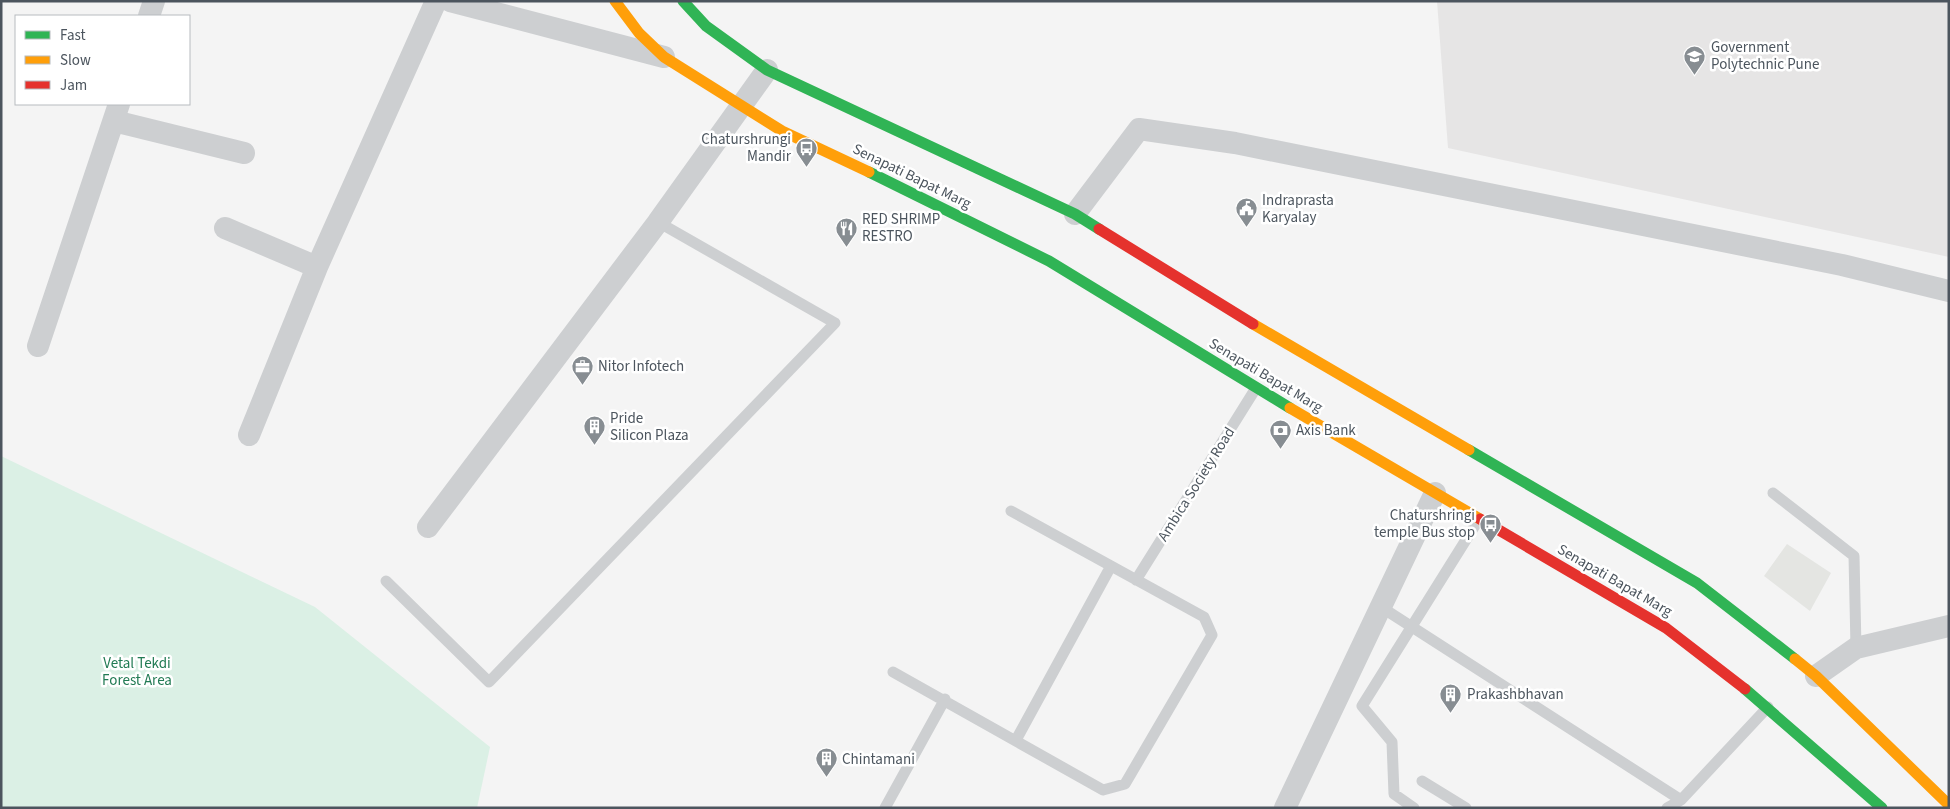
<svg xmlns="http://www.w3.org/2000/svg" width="1950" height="809" viewBox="0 0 1950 809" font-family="'Source Sans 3',sans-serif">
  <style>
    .commercial { fill: #e4e5e2 }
    .education { fill: #e6e5e5 }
    .green { fill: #dbf0e5 }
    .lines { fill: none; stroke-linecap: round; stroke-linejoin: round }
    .lane { stroke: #cdcfd1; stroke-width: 11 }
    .street { stroke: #cdcfd1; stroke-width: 22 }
    .fast { stroke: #30b455; stroke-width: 11 }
    .slow { stroke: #ff9f0a; stroke-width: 11 }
    .jam { stroke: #e5322d; stroke-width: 11 }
    .labels { text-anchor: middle; stroke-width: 5; stroke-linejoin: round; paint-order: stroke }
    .poi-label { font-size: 15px; fill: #4c555e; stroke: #fff; text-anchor: start }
    .street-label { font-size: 15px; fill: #4c555e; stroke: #fff }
    .park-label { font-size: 15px; fill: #227b54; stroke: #fff }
  </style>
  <rect width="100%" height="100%" fill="#f4f4f4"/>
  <path class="commercial" d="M1787,544L1831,573L1810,611L1764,576Z"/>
  <path class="education" d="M1437,1H1949V257L1448,148Z"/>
  <path class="green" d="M1,456L315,607L490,747L477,808H1Z"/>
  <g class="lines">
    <path class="lane" d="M1773,493L1854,556L1856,648
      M1136,580L1256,388
      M386,581L489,682L835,323L658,222
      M1381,607L1681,800
      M893,672L1103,790L1125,784L1212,635L1204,617L1011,511
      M1016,740L1111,566
      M1422,781L1466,808
      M885,808L945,699
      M1414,808L1394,794L1392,742L1362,706L1479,519
      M1667,808L1681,800L1768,707"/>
    <path class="street" d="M450,1L664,57
      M149,16L154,1
      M114,121L244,153
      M1075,214L1139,129L1235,143L1842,265L1949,291
      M225,228L317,267
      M38,346L119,104
      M249,435L317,267L436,1
      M428,527L658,222L767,70
      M1816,676L1856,648L1949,626
      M1285,808L1435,493"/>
    <path class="fast" d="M683,1L706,26L767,70L1075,214L1099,229
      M869,172L1049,261L1290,408
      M1469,450L1697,583L1795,659
      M1745,689L1882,808"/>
    <path class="slow" d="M615,1L639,33L664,57L782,131L869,172
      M1253,324L1469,450
      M1290,408L1480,519
      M1795,659L1816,676L1949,805"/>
    <path class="jam" d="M1099,229L1253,324
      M1480,519L1666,628L1745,689"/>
  </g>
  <defs>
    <symbol id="university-pin" viewBox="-11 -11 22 30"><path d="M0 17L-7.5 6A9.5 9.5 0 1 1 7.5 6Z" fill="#878d92" stroke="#fff"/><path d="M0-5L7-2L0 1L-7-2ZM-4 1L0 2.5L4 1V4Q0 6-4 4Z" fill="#fff"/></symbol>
    <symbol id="bus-pin" viewBox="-11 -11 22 30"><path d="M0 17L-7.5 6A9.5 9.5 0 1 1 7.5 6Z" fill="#878d92" stroke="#fff"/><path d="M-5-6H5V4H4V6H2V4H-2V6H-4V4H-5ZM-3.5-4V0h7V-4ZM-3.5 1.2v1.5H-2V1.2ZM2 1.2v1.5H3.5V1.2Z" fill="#fff"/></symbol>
    <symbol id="civic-pin" viewBox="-11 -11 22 30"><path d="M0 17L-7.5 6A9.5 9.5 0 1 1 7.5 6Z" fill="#878d92" stroke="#fff"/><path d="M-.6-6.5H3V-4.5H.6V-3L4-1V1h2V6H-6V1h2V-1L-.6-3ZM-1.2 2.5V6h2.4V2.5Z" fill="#fff"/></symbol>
    <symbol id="restaurant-pin" viewBox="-11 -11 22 30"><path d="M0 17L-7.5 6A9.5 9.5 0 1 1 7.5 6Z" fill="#878d92" stroke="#fff"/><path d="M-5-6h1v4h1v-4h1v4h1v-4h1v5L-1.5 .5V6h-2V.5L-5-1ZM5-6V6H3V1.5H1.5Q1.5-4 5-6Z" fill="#fff"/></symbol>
    <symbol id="office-pin" viewBox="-11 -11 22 30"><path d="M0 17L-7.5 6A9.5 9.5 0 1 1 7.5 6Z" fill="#878d92" stroke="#fff"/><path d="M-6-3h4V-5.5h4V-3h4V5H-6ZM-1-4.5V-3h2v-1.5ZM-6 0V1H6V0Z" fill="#fff"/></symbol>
    <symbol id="building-pin" viewBox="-11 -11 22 30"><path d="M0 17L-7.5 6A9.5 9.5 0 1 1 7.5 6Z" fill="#878d92" stroke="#fff"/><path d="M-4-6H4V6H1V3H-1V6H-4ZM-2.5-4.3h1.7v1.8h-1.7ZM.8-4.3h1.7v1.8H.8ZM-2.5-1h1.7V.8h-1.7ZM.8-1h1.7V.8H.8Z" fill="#fff"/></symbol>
    <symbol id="bank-pin" viewBox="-11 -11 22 30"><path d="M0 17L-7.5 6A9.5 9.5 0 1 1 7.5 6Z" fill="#878d92" stroke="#fff"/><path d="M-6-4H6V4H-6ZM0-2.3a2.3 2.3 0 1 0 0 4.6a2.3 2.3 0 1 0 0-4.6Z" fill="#fff"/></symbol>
  </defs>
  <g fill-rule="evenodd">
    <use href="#university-pin" x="1682" y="44" width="25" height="34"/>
    <use href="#bus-pin" x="794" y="136" width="25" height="34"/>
    <use href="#civic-pin" x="1234" y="196" width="25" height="34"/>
    <use href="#restaurant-pin" x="834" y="216" width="25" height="34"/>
    <use href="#office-pin" x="570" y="354" width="25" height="34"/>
    <use href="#building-pin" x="582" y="414" width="25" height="34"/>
    <use href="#bank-pin" x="1268" y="418" width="25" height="34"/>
    <use href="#bus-pin" x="1478" y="512" width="25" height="34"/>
    <use href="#building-pin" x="1438" y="682" width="25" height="34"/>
    <use href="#building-pin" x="814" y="746" width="25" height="34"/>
  </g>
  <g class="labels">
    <g class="poi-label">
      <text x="1711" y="52">Government<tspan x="1711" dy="17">Polytechnic Pune</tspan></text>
      <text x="791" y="144" text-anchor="end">Chaturshrungi<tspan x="791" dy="17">Mandir</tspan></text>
      <text x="1262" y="205">Indraprasta<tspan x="1262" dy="17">Karyalay</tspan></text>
      <text x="862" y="224">RED SHRIMP<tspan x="862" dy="17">RESTRO</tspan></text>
      <text x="598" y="371">Nitor Infotech</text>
      <text x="610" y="423">Pride<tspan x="610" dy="17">Silicon Plaza</tspan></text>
      <text x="1296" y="435">Axis Bank</text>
      <text x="1475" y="520" text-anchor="end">Chaturshringi<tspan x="1475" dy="17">temple Bus stop</tspan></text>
      <text x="1467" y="699">Prakashbhavan</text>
      <text x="842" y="764">Chintamani</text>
    </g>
    <g class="street-label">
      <text transform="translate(912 176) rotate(26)" y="5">Senapati Bapat Marg</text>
      <text transform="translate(1266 375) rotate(31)" y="5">Senapati Bapat Marg</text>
      <text transform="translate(1196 484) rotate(-58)" y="5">Ambica Society Road</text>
      <text transform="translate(1615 580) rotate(30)" y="5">Senapati Bapat Marg</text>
    </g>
    <g class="park-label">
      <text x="137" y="668">Vetal Tekdi<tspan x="137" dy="17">Forest Area</tspan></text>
    </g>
  </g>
  <rect width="1950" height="809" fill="none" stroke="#4c555e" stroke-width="5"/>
  <rect x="15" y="15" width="175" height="90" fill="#ffffff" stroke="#b7bbbf"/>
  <rect x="25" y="31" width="25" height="8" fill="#30b455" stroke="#b7bbbf"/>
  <text x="60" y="40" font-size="15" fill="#4c555e">Fast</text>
  <rect x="25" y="56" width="25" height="8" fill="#ff9f0a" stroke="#b7bbbf"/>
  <text x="60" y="65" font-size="15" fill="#4c555e">Slow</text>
  <rect x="25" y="81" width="25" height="8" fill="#e5322d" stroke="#b7bbbf"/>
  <text x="60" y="90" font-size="15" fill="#4c555e">Jam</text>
</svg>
